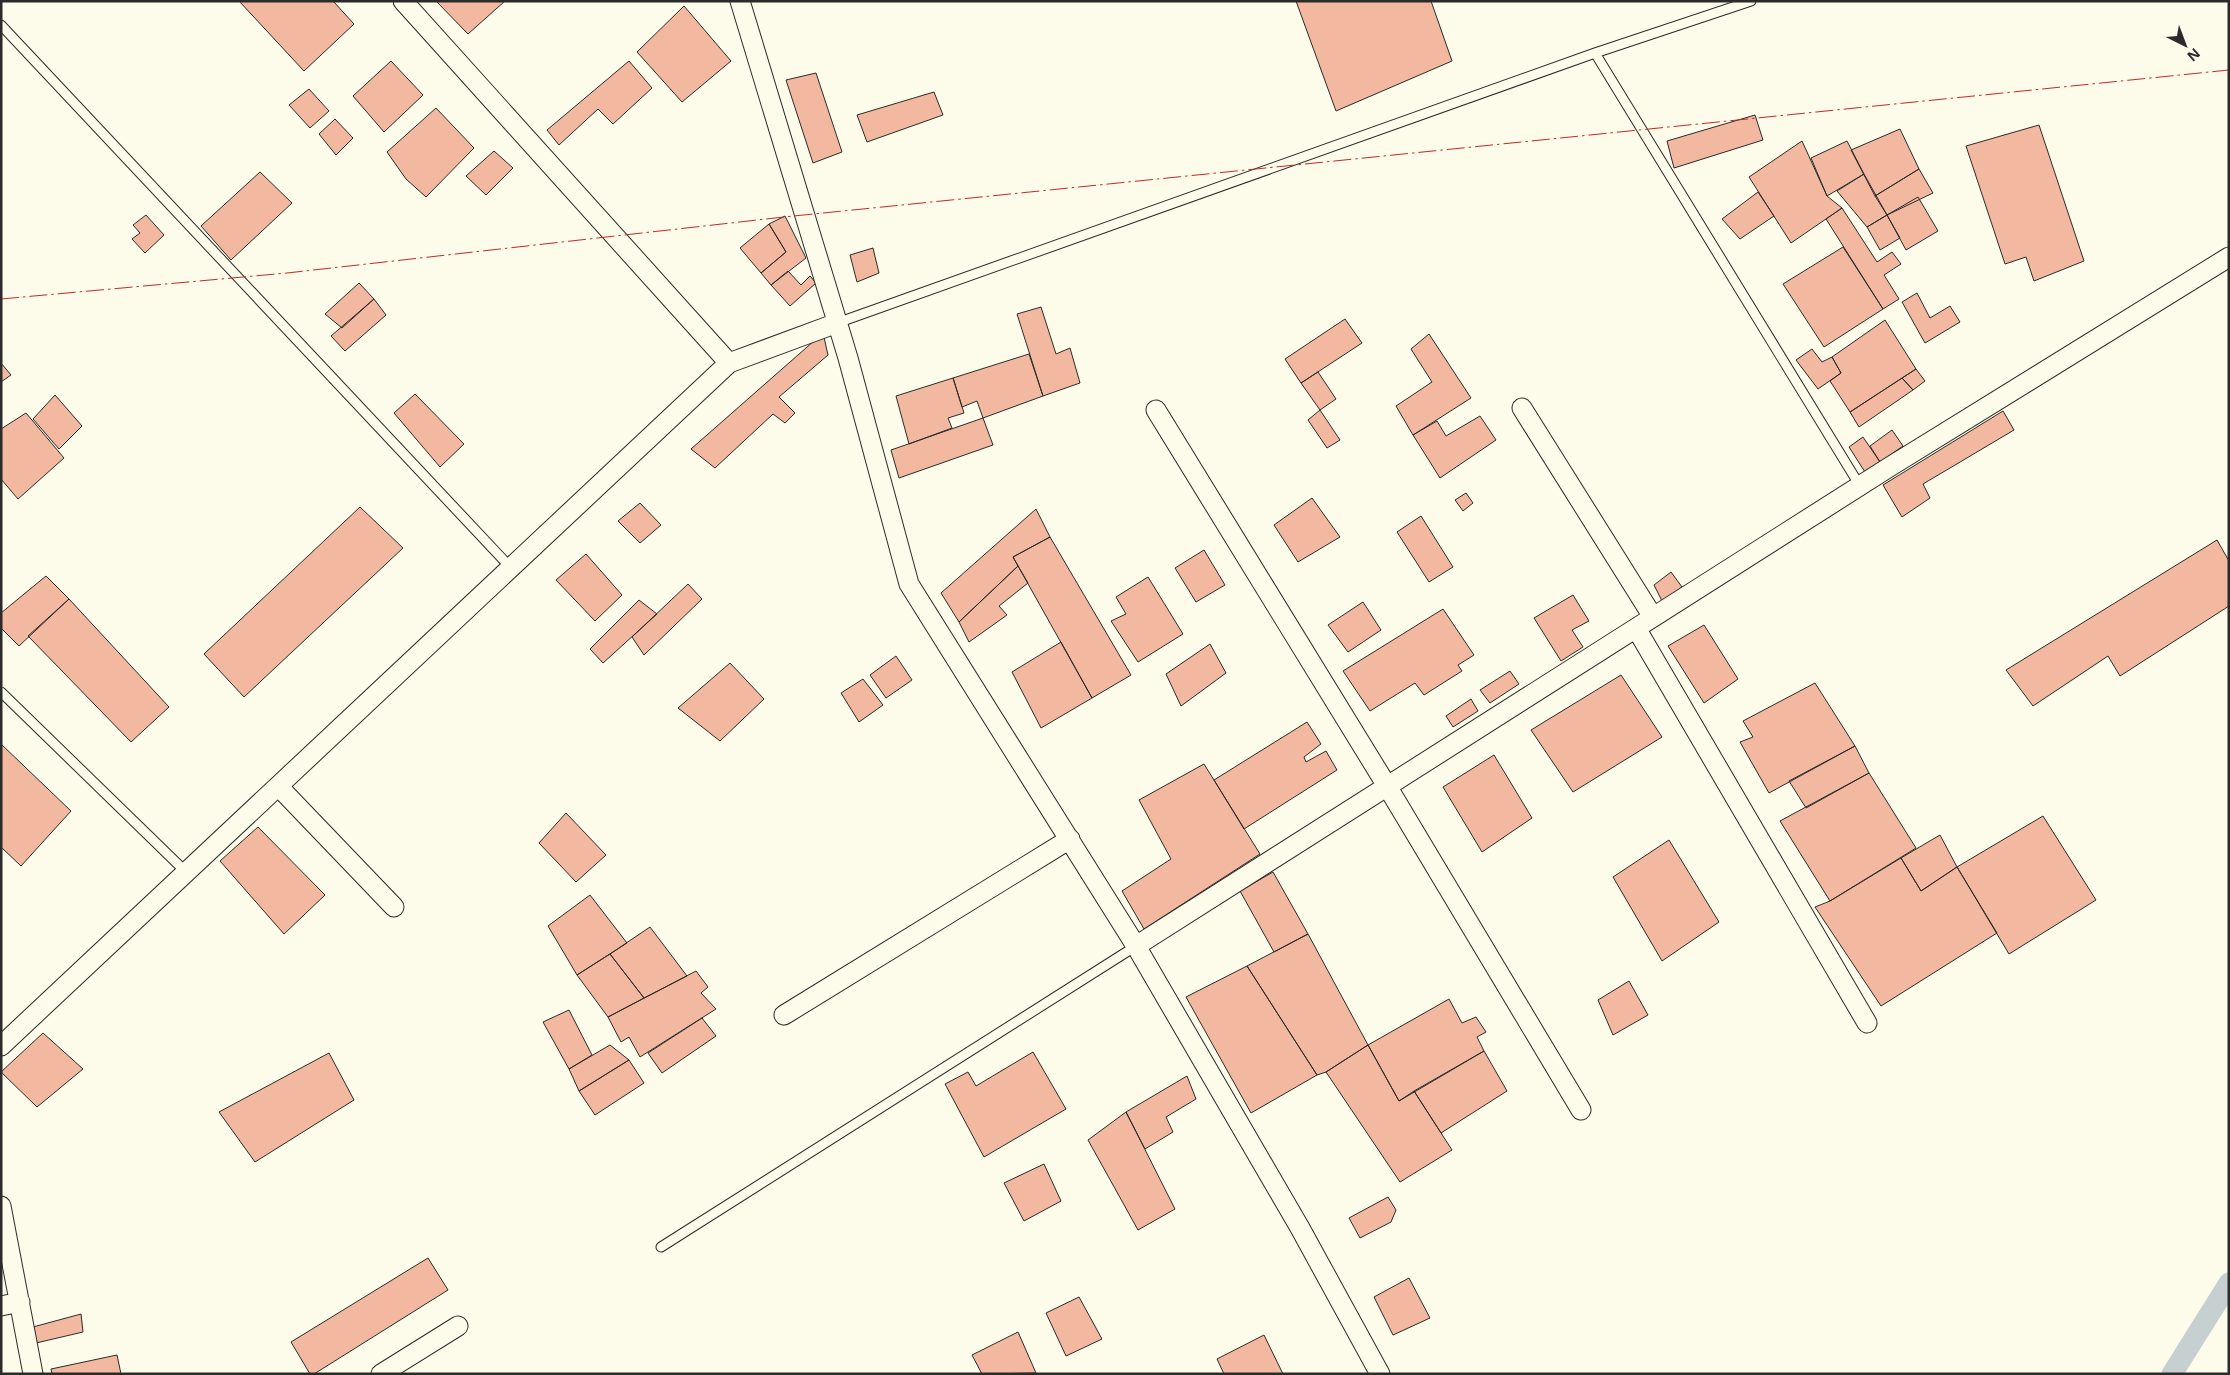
<svg xmlns="http://www.w3.org/2000/svg" width="2230" height="1375" viewBox="0 0 2230 1375" font-family="'Noto Sans',sans-serif">
  <style>
    .lines { fill: none; stroke-linecap: round; stroke-linejoin: round }
    .canal { stroke: #c7d0d0; stroke-width: 21 }
    .building { fill: #f2b8a0; stroke: #2b2b2b }
    .service-casing { stroke: #2b2b2b; stroke-width: 11 }
    .minor-casing { stroke: #2b2b2b; stroke-width: 21 }
    .service { stroke: #fdfbea; stroke-width: 9 }
    .minor { stroke: #fdfbea; stroke-width: 19 }
    .power { stroke: #c62828; stroke-width: 1; stroke-dasharray: 18 4 2.5 4; stroke-linecap: butt }
  </style>
  <rect width="100%" height="100%" fill="#fdfbea"/>
  <g class="lines">
    <path class="canal" d="M2172,1374L2229,1283"/>
  </g>
  <path class="building" d="M239,1H333L354,24L304,71Z
    M436,1H505L468,34Z
    M1296,1H1431L1452,61L1336,111Z
    M684,6L731,61L682,102L637,52Z
    M391,61L423,95L384,132L353,96Z
    M629,61L652,88L613,124L598,109L559,145L547,130Z
    M816,73L842,152L813,163L786,80Z
    M309,89L329,111L310,128L289,105Z
    M934,92L943,115L867,142L857,115Z
    M436,108L474,148L426,197L406,179L387,152Z
    M1755,115L1763,140L1674,168L1667,141Z
    M335,119L353,138L336,155L319,134Z
    M2039,125L2084,261L2034,281L2026,257L2005,264L1966,146Z
    M1900,129L1919,169L1875,196L1851,150Z
    M1802,141L1827,196L1842,208L1791,243L1749,177Z
    M1847,141L1864,174L1827,196L1811,158Z
    M494,151L513,168L486,195L466,176Z
    M1919,169L1933,193L1887,215L1875,196Z
    M260,172L292,203L231,260L201,226Z
    M1864,174L1887,215L1867,227L1837,191Z
    M1758,192L1774,216L1740,239L1722,219Z
    M1918,197L1938,231L1906,250L1887,215Z
    M1842,208L1877,262L1892,252L1901,264L1884,275L1899,299L1883,309L1826,219Z
    M146,215L164,235L145,253L132,239L140,233L133,225Z
    M1887,215L1900,238L1880,250L1867,227Z
    M785,216L806,258L771,285L761,273L786,252L769,224Z
    M769,224L786,252L761,273L740,248Z
    M1843,247L1883,309L1824,347L1783,284Z
    M873,248L879,273L857,282L850,255Z
    M788,271L801,285L810,276L816,283L790,306L771,285Z
    M359,283L374,299L342,328L325,314Z
    M1917,293L1930,318L1950,306L1960,322L1925,343L1902,302Z
    M374,299L386,315L345,351L331,336Z
    M1041,307L1056,354L1070,348L1080,383L1043,396L1017,314Z
    M1345,319L1362,343L1301,383L1285,359Z
    M1885,320L1916,369L1850,412L1830,381L1841,373L1832,357Z
    M823,333L828,355L779,397L795,413L785,423L773,414L715,468L691,449Z
    M1429,334L1471,398L1413,435L1396,406L1432,382L1411,349Z
    M1812,349L1822,362L1832,357L1841,373L1818,389L1796,360Z
    M1029,354L1043,396L983,418L977,401L962,407L953,378Z
    M1,363L11,375L1,382Z
    M1916,369L1925,381L1913,390L1902,378Z
    M1318,372L1336,399L1320,410L1301,383Z
    M953,378L964,413L948,418L952,428L909,444L896,396Z
    M1902,378L1913,390L1859,427L1850,412Z
    M415,394L464,444L440,467L394,413Z
    M55,395L82,426L59,449L33,419Z
    M1320,410L1340,440L1327,448L1308,420Z
    M2003,411L2014,430L1923,484L1930,498L1902,517L1883,485Z
    M26,413L64,458L18,499L1,479V429Z
    M1480,416L1496,440L1440,478L1413,435L1437,421L1446,436Z
    M983,418L993,445L899,478L891,450Z
    M1892,430L1903,446L1880,462L1870,446Z
    M1863,437L1880,462L1865,472L1849,447Z
    M1466,493L1473,503L1463,511L1455,500Z
    M1312,498L1340,537L1298,562L1274,525Z
    M640,503L661,525L640,543L618,521Z
    M360,507L403,548L244,697L204,654Z
    M1036,509L1050,537L1013,557L1018,566L959,622L941,593Z
    M1421,516L1453,567L1429,582L1397,532Z
    M1050,537L1131,675L1092,698L1013,557Z
    M2217,540L2229,561V606L2120,676L2108,656L2033,706L2006,670Z
    M1204,550L1225,585L1196,602L1175,568Z
    M586,554L622,595L595,621L556,580Z
    M1018,566L1028,583L999,606L1007,615L969,642L959,622Z
    M1671,572L1682,587L1662,601L1654,585Z
    M46,576L69,599L19,646L1,628V613Z
    M1148,577L1183,634L1138,662L1111,621L1126,614L1116,597Z
    M688,584L702,599L644,655L632,637Z
    M1573,595L1589,621L1572,630L1583,647L1561,661L1534,618Z
    M69,599L169,707L131,742L28,636Z
    M639,600L657,614L603,663L590,649Z
    M1363,602L1381,630L1348,652L1328,625Z
    M1443,609L1474,655L1458,665L1462,671L1424,695L1415,683L1370,711L1343,671Z
    M1704,625L1738,679L1704,703L1668,646Z
    M1061,642L1092,698L1041,728L1012,672Z
    M1210,644L1226,673L1181,706L1166,674Z
    M896,656L912,680L886,698L870,675Z
    M730,663L764,699L720,741L678,708Z
    M1510,671L1519,684L1490,703L1480,690Z
    M1621,675L1662,737L1573,792L1531,730Z
    M863,679L883,705L859,722L841,693Z
    M1815,683L1855,746L1769,793L1740,742L1753,737L1743,721Z
    M1471,699L1478,711L1453,727L1446,716Z
    M1307,722L1321,744L1304,757L1306,762L1326,751L1337,770L1244,829L1214,780Z
    M1,744L71,811L21,866L1,847Z
    M1855,746L1869,773L1806,808L1789,781Z
    M1494,755L1532,818L1482,852L1443,787Z
    M1204,764L1260,854L1144,929L1122,891L1171,859L1139,800Z
    M1869,773L1916,848L1830,901L1780,821Z
    M566,813L606,855L576,882L539,843Z
    M2043,816L2096,900L2009,954L1957,867Z
    M258,827L325,895L284,934L220,861Z
    M1940,835L1957,867L1921,891L1901,858Z
    M1669,840L1719,922L1662,961L1613,877Z
    M1901,858L1921,891L1957,867L1997,933L1881,1006L1815,907L1830,901Z
    M1273,872L1308,934L1274,952L1240,891Z
    M590,895L627,943L577,975L548,926Z
    M650,927L687,976L644,998L610,954Z
    M1308,934L1368,1045L1326,1072L1317,1075L1247,966Z
    M610,954L644,998L608,1017L577,975Z
    M1247,966L1317,1075L1251,1113L1186,997Z
    M696,971L708,987L701,993L716,1009L640,1057L629,1037L621,1042L608,1017Z
    M1629,981L1648,1015L1613,1035L1598,1000Z
    M1449,999L1462,1023L1476,1017L1486,1032L1477,1037L1484,1051L1399,1101L1368,1045Z
    M569,1010L592,1055L569,1069L543,1022Z
    M702,1018L716,1036L662,1073L648,1053Z
    M43,1033L83,1069L37,1107L1,1072Z
    M610,1045L629,1060L579,1091L569,1069Z
    M1368,1045L1399,1101L1414,1091L1452,1150L1400,1182L1326,1072Z
    M1484,1051L1507,1091L1441,1133L1414,1091Z
    M1033,1052L1066,1109L984,1157L945,1084L968,1072L976,1086Z
    M329,1053L354,1100L255,1162L219,1112Z
    M629,1060L644,1083L595,1115L579,1091Z
    M1187,1076L1196,1099L1166,1117L1173,1132L1145,1149L1126,1112Z
    M1126,1112L1175,1209L1138,1230L1088,1140Z
    M1044,1164L1061,1201L1024,1221L1004,1183Z
    M1388,1197L1396,1210L1391,1222L1360,1238L1349,1218Z
    M428,1258L448,1290L314,1374H310L291,1342Z
    M1409,1278L1430,1318L1393,1335L1374,1297Z
    M1079,1297L1102,1339L1066,1356L1046,1313Z
    M81,1314L83,1332L36,1343L33,1327Z
    M1018,1332L1036,1373L982,1374L972,1355Z
    M1264,1335L1283,1374H1224L1217,1359Z
    M117,1355L121,1374H52L51,1369Z"/>
  <g class="lines">
    <defs>
      <path id="service" d="M1,25L511,568
        M1595,53L1860,486
        M837,323L1595,53L1751,1
        M1,692L187,873
        M661,1247L1136,946"/>
      <path id="minor" d="M740,1L848,358L909,584L1136,946L1300,1228L1380,1374
        M729,363L837,323
        M1522,408L1653,617
        M1156,410L1387,786L1581,1110
        M1636,628L1867,1023
        M278,786L394,907
        M1136,946L1891,466L2229,257
        M784,1015L1070,839
        M1,1046L729,363L403,1
        M1,1206L33,1374
        M1,1306L20,1302
        M381,1374L458,1326"/>
    </defs>
    <use href="#service" class="service-casing"/>
    <use href="#minor" class="minor-casing"/>
    <use href="#service" class="service"/>
    <use href="#minor" class="minor"/>
    <path class="power" d="M1,299L287,273L784,217L2229,70"/>
  </g>
  <rect width="2230" height="1375" fill="none" stroke="#2b2b2b" stroke-width="5"/>
  <g transform="translate(2185 45) rotate(138)" stroke="#fdfbea" stroke-width="4" paint-order="stroke">
  <path d="M0-4L9 19L0 12L-9 19Z" fill="#2b2b2b"/>
  <text y="-8" font-size="14" font-weight="bold" text-anchor="middle" fill="#2b2b2b">N</text>
  </g>
</svg>
